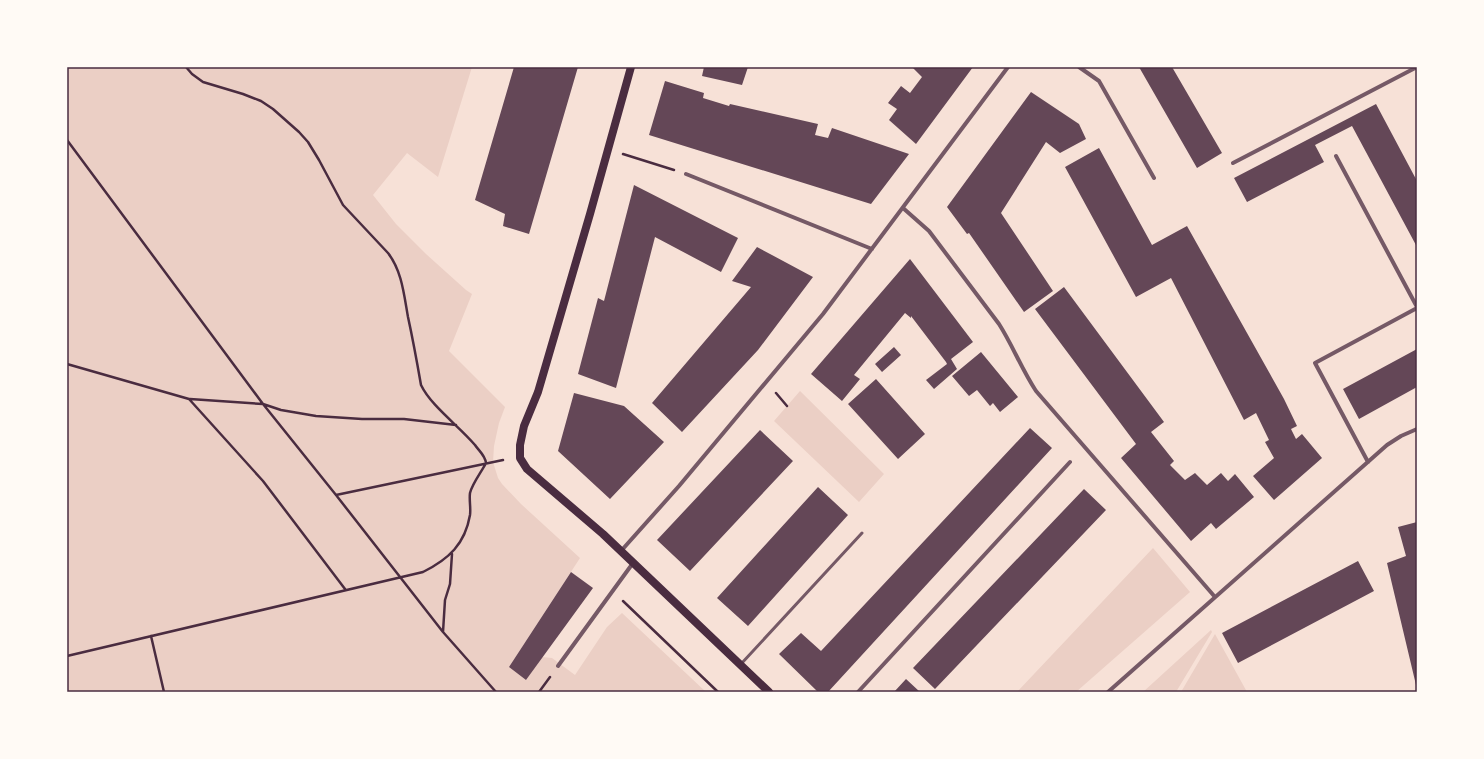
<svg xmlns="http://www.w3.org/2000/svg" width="1484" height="759" viewBox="0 0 1484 759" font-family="Karla,sans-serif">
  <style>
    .green { fill: #ebcfc5 }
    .building { fill: #644757 }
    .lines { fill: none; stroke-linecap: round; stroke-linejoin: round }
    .path { stroke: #4a2c40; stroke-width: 2.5 }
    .service { stroke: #755966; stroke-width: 3 }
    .minor { stroke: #755966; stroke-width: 4 }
    .secondary { stroke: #4a2c40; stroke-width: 8 }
    .neatline { fill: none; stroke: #4a2c40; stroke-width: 1.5 }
  </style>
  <rect width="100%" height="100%" fill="#f7e1d7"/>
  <path class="green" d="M67,67H472L438,177L407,153L373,195L396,224L426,254L466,290L472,294L449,351L505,407L499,423L494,446L493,462L498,478L502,484L521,504L580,558L509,667L526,680L542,657L552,658L575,675L607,627L622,613L706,692H67Z
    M800,391L884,474L859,502L774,421Z
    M1153,548L1190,592L1076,692H1017Z
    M1211,630L1212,632L1176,692H1143Z
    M1215,634L1247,692H1181Z"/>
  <path class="building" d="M514,67H578L529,234L503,226L505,214L475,200Z
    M704,67H748L742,85L702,76Z
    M912,67H973L916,144L889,120L897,109L888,103L901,86L910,93L922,77Z
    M1139,67H1172L1222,153L1197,168Z
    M665,81L704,93L703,98L729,106L730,104L818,124L815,135L828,138L832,128L909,154L871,204L649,135Z
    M1031,92L1079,124L1086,139L1060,153L1046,142L1001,213L1053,291L1024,312L969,233L967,234L947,207Z
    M1376,104L1417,181V247L1352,126L1315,145L1324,162L1247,202L1234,178Z
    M1099,148L1152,245L1187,226L1284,399L1297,426L1291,429L1296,439L1302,434L1322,458L1274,500L1253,476L1274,458L1265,442L1269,440L1256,413L1244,420L1171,278L1136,297L1065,167Z
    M634,185L738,238L721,272L655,237L616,388L578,374L598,298L604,301Z
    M757,247L813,277L758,350L682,432L652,403L751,287L732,281Z
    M910,259L973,342L951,359L957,369L934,389L926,380L947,364L946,362L911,316V318L905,313L854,375L860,379L842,401L811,374Z
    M1064,287L1164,422L1151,432L1174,461L1170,465L1185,480L1195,473L1207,485L1221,473L1228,481L1235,474L1254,497L1216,529L1211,523L1191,541L1121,458L1136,444L1035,309Z
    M894,347L901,355L882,372L875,364Z
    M1417,349V387L1359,419L1343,389Z
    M981,352L1018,397L1000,412L993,403L990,406L977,390L969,396L952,376Z
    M876,379L925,434L898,459L848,404Z
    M574,393L624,406L664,442L610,499L558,451Z
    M1030,428L1052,448L828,692H818L779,654L801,633L821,651Z
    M760,430L793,461L690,571L657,540Z
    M818,487L848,515L748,626L717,598Z
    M1084,489L1106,510L935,689L913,668Z
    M1417,522V685H1416L1387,563L1406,556L1398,527Z
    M1358,561L1374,591L1238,663L1222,633Z
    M571,572L593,588L526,680L509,667Z
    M906,679L920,692H894Z"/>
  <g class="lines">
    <path class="path" d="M67,140L263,404L336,495L443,632L496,692
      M623,154L674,170
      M67,364L189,399L263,481L345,589
      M776,393L787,406
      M190,399L263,404L281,410L316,416L362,419H404L456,425
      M336,495L503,460
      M623,601L718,692
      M443,632L445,600L450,584L452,554
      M151,636L164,692
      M67,656L423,572C449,559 465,544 470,515C471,508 469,500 470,493C472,484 482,471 486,463C485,455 479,451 475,445C459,426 431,406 421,385C417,362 413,340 408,317C404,295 402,271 388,253L343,205L319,160L308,142L299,132L273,109L261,101L243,94L203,82L192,74L186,67
      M539,692L550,677"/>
    <path class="service" d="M741,664L862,533"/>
    <path class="minor" d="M1079,67L1099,81L1154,178
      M1336,156L1417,307
      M1233,163L1417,67
      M686,174L872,249
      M903,208L929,231L999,324C1013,346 1022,370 1036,391L1215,597
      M1368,462L1315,363L1417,308
      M621,551L679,486L823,314L1008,67
      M558,666L633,563
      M858,692L1070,462
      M1108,692L1387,445L1401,436L1417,429"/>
    <path class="secondary" d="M631,67L590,214L538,392L524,426L520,445V458L527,469L603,534L769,692"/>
  </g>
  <rect width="1484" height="759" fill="none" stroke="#fffaf5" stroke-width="136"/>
  <rect x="68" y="68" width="1348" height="623" class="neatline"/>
</svg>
